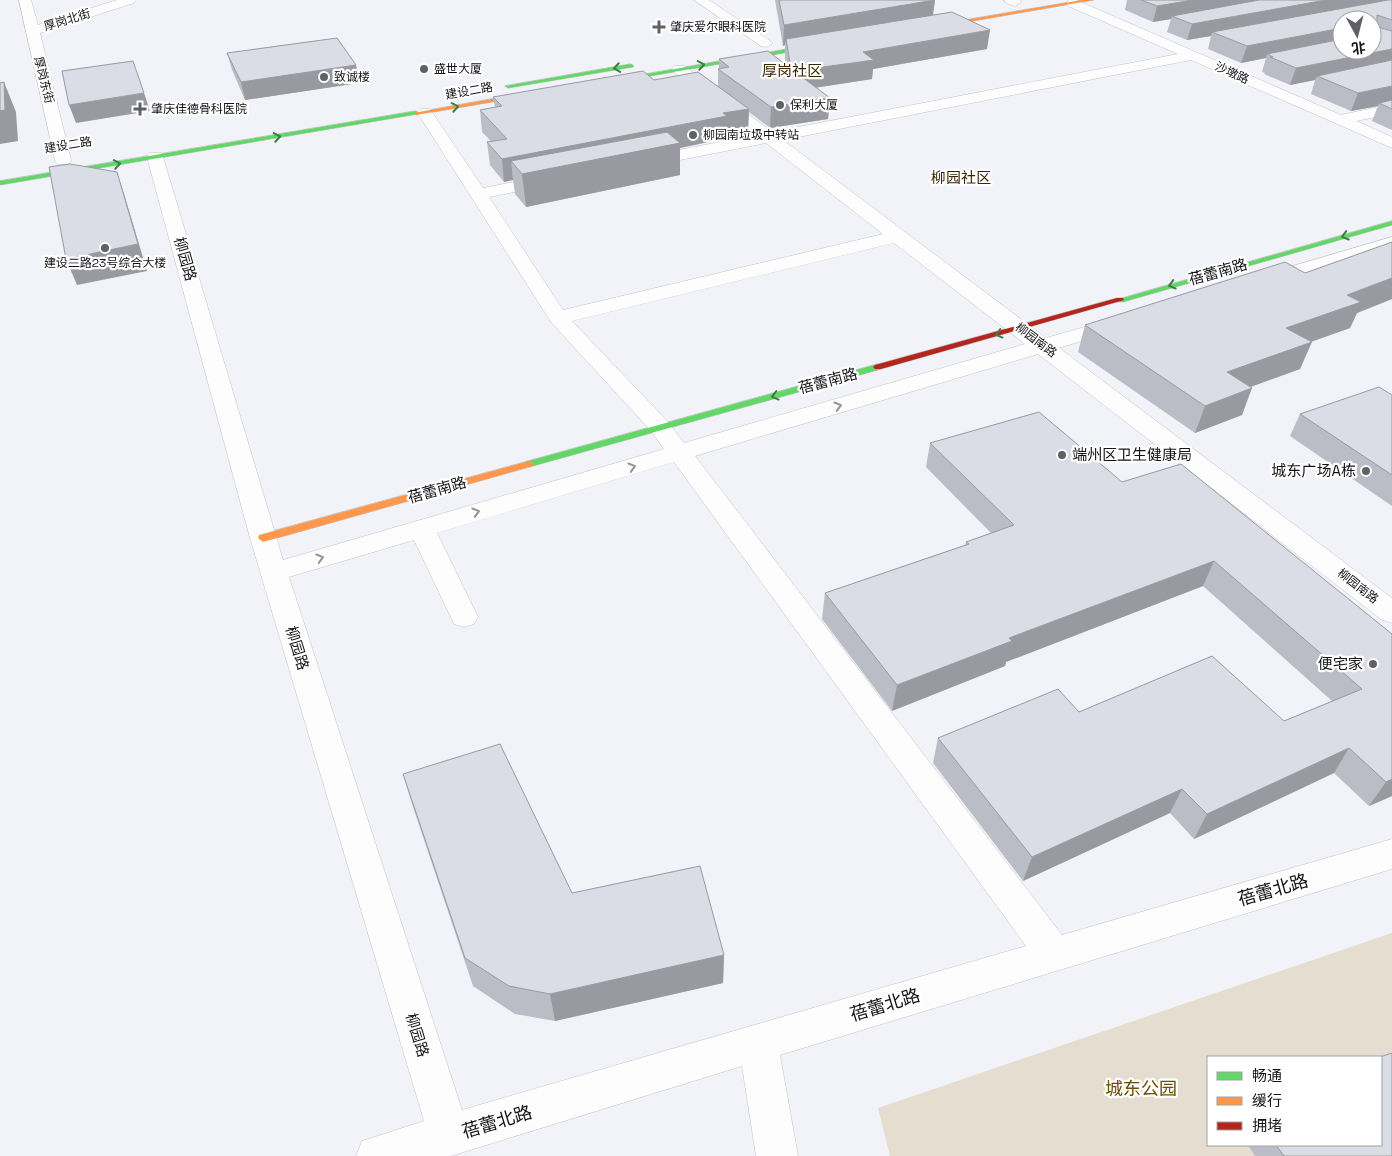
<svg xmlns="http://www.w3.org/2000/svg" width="1392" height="1156" viewBox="0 0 1392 1156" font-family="'Space Grotesk','Noto Sans SC',sans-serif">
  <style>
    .green { fill: #e5ddd0; fill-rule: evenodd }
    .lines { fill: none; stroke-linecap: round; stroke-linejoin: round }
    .street-casing { stroke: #c2c3c6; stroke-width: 1 }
    .fast-casing { stroke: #c2c3c6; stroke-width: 1 }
    .slow-casing { stroke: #c2c3c6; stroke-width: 1 }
    .jam-casing { stroke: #c2c3c6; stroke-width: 1 }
    .street { fill: #fdfdfe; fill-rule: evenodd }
    .fast { fill: #63d668; fill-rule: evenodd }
    .slow { fill: #ff974d; fill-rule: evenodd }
    .jam { fill: #b3261e; fill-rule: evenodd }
    .wall { fill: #bbbdc6; fill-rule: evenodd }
    .shaded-wall { fill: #999aa1 }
    .building { fill: #dadce6; stroke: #999aa1 }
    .oneway { stroke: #3f7e43 }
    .oneway2 { stroke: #939495 }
    .poi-dot { fill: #606164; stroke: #fff; stroke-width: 2 }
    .labels { text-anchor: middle; stroke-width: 4.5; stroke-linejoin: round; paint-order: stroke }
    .far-street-label { font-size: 12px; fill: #121315; stroke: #fff }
    .far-poi-label { font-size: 12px; fill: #121315; stroke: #fff; text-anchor: start }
    .far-quarter-label { font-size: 15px; fill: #392600; stroke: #fff }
    .street-label { font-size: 15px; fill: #121315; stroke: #fff }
    .poi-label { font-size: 15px; fill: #121315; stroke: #fff; text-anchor: end }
    .near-street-label { font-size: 18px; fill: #121315; stroke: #fff }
    .near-park-label { font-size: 18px; fill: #6d4d04; stroke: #fff }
  </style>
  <rect width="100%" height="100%" fill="#f2f3f8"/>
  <path class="green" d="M1392,933V1156H890L878,1108ZM1208,1057H1381V1145H1208Z"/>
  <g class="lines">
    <defs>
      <path id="street" d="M19,0H31L38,25L117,0H136L134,3L40,33L71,160L69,164H57L55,160Z
        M694,0H709L773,43L766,47L761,46Z
        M1004,0H1020L1021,2L1015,6L1006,3Z
        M1069,0H1076L1341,115L1392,104V114L1356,121L1392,137V148L1191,60L783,140L1046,338L1119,317L1126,319L1129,323L1126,327L1059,348L1392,598V623L1382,620L1038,354L695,456L1062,935L1392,839V869L780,1055L798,1156H756L742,1066L451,1156H356L362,1141L424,1121L250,538L147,157L149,153H161L163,157L283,560L664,449L652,432L551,322L417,112L420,109H430L483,188L550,175L556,176L559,180L556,184L489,197L563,310L883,234L766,143L644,167L638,166L636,162L638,158L756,135L674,72L672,69L674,66H684L772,132L1178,54L1068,6L1066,3ZM894,243L1025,344L684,443L668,422L572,321ZM674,462L1026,946L462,1110L289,577L414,540L454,624L464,627L474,624L478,617L437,533Z
        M1392,237V249L1266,286L1259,284L1256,280L1259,276Z"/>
      <path id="fast" d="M822,43L824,46L610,83L607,81Z
        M631,64L634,66L633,67L508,88L505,86Z
        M416,111L418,112V114L0,185V181Z
        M1392,221V225L1123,302H1117L1116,300Z
        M878,364L883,367L881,369L533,466L529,467L524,464L525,462Z"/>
      <path id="slow" d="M1082,0H1094L933,28L930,26Z
        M531,92L533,93V95L416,115L413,113Z
        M529,461L534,464L533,466L263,542L258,538L259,535Z"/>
      <path id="jam" d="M1117,298H1123L1124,300L881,369H875L873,367L875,365Z"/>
    </defs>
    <use href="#street" class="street-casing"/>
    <use href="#fast" class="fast-casing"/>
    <use href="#slow" class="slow-casing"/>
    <use href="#jam" class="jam-casing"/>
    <use href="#street" class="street"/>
    <use href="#fast" class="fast"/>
    <use href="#slow" class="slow"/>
    <use href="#jam" class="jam"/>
  </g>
  <path class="wall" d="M775,0H935L933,15L987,49L873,69L872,79L815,88L830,98L828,119L770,128L749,112L748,131L727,135V138L680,148V175L526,207L515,194L513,180L504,182L490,165L487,142L491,141L482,132L480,110L495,107L493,97L654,80L718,86V69H719V59L786,65L785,58V45L783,46Z
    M1127,0H1392V130L1372,121L1378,106L1351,111L1311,94L1315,80L1290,85L1264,74L1265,73L1262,72L1266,58L1241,63L1208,49L1211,36L1187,40L1167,32L1171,19L1153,22L1125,10ZM1342,20H1372L1342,50Z
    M227,53L356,65L359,83L245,100L232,70Z
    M1392,242V299L1357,313L1350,328L1311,342L1300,369L1251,387L1242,415L1195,433L1078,352L1085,325L1305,273Z
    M1392,395V506L1290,436L1300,414Z
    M930,443L1122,482L1392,634V796L1369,806L1334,773L1194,839L1170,813L1023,881L933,763L938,738L1079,712L1284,721L1332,701L1203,586L1006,662L1005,666L892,711L822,619L825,593L965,545L966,542L991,533L926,467Z
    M403,774L572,893L724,955L723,983L555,1021L515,1014L473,986L412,804Z
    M1248,1145H1381L1392,1156H1255Z"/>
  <path class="shaded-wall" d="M935,0L932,21L786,39L785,45L783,46L784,25Z
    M1193,0H1276L1172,16L1171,19L1153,22L1157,6Z
    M1326,0H1392L1212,32L1211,36L1187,40L1192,24Z
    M1342,28V42L1267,54L1266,58L1241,63L1247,46Z
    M990,30L987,49L873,69L872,79L793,91L794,71L863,52Z
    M1392,49V65L1317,76L1315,80L1290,85L1296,68Z
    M356,65L359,83L245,100L241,82Z
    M4,82L16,112L18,141L0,144V111Z
    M1392,86V103H1379L1378,106L1351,111L1358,93Z
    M144,93L150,111L76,123L69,105Z
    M830,98L828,119L770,128L771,107Z
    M749,109L748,131L727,135V138L680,148V175L526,207L522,174L511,161L513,180L504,182L502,159L723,113Z
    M117,172L125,197L147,271L77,285L66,259Z
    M1392,278V299L1357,313L1350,328L1276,354L1286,328L1347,295Z
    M1312,342L1300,369L1217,399L1227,372Z
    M1252,388L1242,415L1195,433L1205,406Z
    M1214,561L1203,586L1006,662L1005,666L892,711L897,685L1009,638Z
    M1349,748L1334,773L1194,839L1207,814Z
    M1392,779V796L1369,806L1386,782Z
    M1182,789L1170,813L1023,881L1032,857Z
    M724,955L723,983L555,1021L550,994Z"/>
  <path class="building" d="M779,0H935L784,25Z
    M1141,0H1193L1157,6Z
    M1259,0H1326L1192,24L1172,16Z
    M1388,0H1392V20L1377,15V27L1392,31V49L1296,68L1270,57H1273L1267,54L1342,39V50H1372V20H1342V28L1247,46L1212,32Z
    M952,12L990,30L863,52L874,60L794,71L830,98L771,107L718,69L729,67L719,59L768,51L791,69L786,39Z
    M337,38L356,65L241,82L227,53Z
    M1392,60V86L1358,93L1317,76Z
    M133,61L144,93L69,105L62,71Z
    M643,71L654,80L698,72L749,109L723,113L727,116L502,159L487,142L507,139L480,110L502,106L493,97Z
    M4,82L5,110L0,111V83Z
    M1392,100V109L1379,103Z
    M667,132L680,143L522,174L511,161Z
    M70,164L117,172L138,244L66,259L49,167Z
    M1392,242V278L1347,295L1361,302L1286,328L1312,342L1227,372L1252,388L1205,406L1085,325L1285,262L1305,273Z
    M1379,387L1392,395V475L1300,414Z
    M1039,412L1122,482L1181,464L1392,634V779L1386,782L1349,748L1207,814L1182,789L1032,857L938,738L1058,689L1079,712L1212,656L1284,721L1362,689L1214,561L1009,638L1012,641L897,685L825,593L969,544L966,542L1014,525L930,443Z
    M500,744L572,893L700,866L724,955L550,994L509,986L465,958L403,774Z
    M1392,1053V1156H1284L1276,1145H1381L1380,1057Z"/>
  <defs><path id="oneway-chevron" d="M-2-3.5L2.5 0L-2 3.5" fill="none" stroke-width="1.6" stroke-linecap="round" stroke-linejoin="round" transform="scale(1.25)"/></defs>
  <g class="oneway">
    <use href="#oneway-chevron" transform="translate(701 65) rotate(-10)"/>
    <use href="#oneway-chevron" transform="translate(617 68) rotate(171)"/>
    <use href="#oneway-chevron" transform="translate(455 107) rotate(-10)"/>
    <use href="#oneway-chevron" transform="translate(277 137) rotate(-10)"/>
    <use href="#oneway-chevron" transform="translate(117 164) rotate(-10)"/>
    <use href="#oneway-chevron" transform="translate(1345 236) rotate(164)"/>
    <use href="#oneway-chevron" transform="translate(1172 285) rotate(164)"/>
    <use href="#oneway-chevron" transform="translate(999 334) rotate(165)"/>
    <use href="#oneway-chevron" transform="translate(775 396) rotate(165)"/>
  </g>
  <g class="oneway2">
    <use href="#oneway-chevron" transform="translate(838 406) rotate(-16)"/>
    <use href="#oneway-chevron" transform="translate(632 467) rotate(-16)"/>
    <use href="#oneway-chevron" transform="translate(476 512) rotate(-16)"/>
    <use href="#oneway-chevron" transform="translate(320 558) rotate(-16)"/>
  </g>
  <g class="poi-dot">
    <path d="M656.5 19.5h5v5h5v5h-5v5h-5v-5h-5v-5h5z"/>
    <circle cx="424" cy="69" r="5"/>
    <circle cx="324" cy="77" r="5"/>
    <circle cx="780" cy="105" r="5"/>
    <path d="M137.5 101.5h5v5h5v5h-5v5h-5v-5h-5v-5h5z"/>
    <circle cx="693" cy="135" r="5"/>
    <circle cx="105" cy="248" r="5"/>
    <circle cx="1062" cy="455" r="5"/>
    <circle cx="1366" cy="471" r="5"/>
    <circle cx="1373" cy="664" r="5"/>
  </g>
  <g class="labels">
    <g class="far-street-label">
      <text transform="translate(67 20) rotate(-17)" y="4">厚岗北街</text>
      <text transform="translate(1232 73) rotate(24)" y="4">沙墩路</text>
      <text transform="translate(44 80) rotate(76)" y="4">厚岗东街</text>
      <text transform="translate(469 91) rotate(-10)" y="4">建设二路</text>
      <text transform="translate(68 145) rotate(-9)" y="4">建设二路</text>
      <text transform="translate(1036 340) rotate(37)" y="4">柳园南路</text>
      <text transform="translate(1358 586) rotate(38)" y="4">柳园南路</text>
    </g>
    <g class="far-poi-label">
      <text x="670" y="31">肇庆爱尔眼科医院</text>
      <text x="434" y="73">盛世大厦</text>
      <text x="334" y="81">致诚楼</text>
      <text x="790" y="109">保利大厦</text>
      <text x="151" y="113">肇庆佳德骨科医院</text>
      <text x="703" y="139">柳园南垃圾中转站</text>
      <text x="105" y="267" text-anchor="middle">建设二路23号综合大楼</text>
    </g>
    <g class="far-quarter-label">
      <text x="792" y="76">厚岗社区</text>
      <text x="961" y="183">柳园社区</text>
    </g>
    <g class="street-label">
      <text transform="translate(185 259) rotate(74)" y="5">柳园路</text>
      <text transform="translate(1218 272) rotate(-16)" y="5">蓓蕾南路</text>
      <text transform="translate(828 381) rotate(-15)" y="5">蓓蕾南路</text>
      <text transform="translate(437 490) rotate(-16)" y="5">蓓蕾南路</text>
      <text transform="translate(297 648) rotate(73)" y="5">柳园路</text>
      <text transform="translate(417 1035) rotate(73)" y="5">柳园路</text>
    </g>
    <g class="poi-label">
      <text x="1072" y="460" text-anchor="start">端州区卫生健康局</text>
      <text x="1356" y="476">城东广场A栋</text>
      <text x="1363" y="669">便宅家</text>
    </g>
    <g class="near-street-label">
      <text transform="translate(1273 890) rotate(-16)" y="6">蓓蕾北路</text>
      <text transform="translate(885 1005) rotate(-17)" y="6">蓓蕾北路</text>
      <text transform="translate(497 1122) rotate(-17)" y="6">蓓蕾北路</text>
    </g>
    <g class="near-park-label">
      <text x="1141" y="1095">城东公园</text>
    </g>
  </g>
  <rect x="1207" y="1056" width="175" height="90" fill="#ffffff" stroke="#a0a1a1"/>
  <rect x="1217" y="1072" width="25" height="8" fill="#63d668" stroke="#a0a1a1"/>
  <text x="1252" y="1081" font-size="15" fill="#121315">畅通</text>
  <rect x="1217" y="1097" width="25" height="8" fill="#ff974d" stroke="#a0a1a1"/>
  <text x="1252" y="1106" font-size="15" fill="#121315">缓行</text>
  <rect x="1217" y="1122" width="25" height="8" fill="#b3261e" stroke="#a0a1a1"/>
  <text x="1252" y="1131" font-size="15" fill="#121315">拥堵</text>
  <g transform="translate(1357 35) rotate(173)"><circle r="24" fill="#ffffff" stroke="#a0a1a1"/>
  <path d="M0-4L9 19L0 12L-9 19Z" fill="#606164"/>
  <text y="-8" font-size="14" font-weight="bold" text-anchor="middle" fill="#121315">北</text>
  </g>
</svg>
